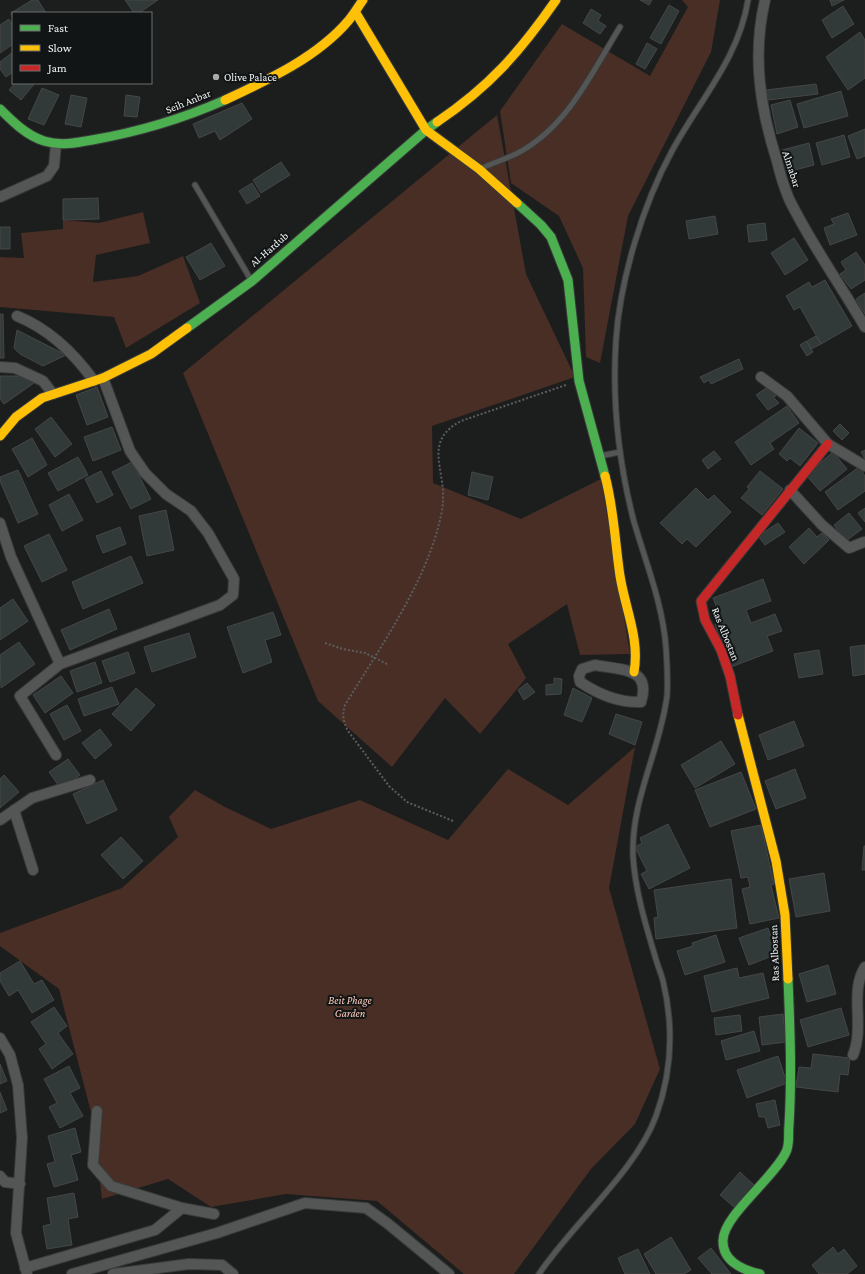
<svg xmlns="http://www.w3.org/2000/svg" width="865" height="1274" viewBox="0 0 865 1274" font-family="'Crimson Pro',serif">
  <style>
    .green { fill: #492e25 }
    .building { fill: #323a39; stroke: #454747 }
    .lines { fill: none; stroke-linecap: round; stroke-linejoin: round }
    .lane-casing { stroke: #393a3a; stroke-width: 7 }
    .street-casing { stroke: #393a3a; stroke-width: 12 }
    .fast-casing { stroke: #393a3a; stroke-width: 11 }
    .slow-casing { stroke: #393a3a; stroke-width: 11 }
    .jam-casing { stroke: #393a3a; stroke-width: 11 }
    .path { stroke: #5c5d5d; stroke-width: 2; stroke-dasharray: 2 2; stroke-linecap: butt }
    .lane { stroke: #545655; stroke-width: 5 }
    .street { stroke: #545655; stroke-width: 10 }
    .fast { stroke: #4caf50; stroke-width: 9 }
    .slow { stroke: #ffc107; stroke-width: 9 }
    .jam { stroke: #c62828; stroke-width: 9 }
    .poi-dot { fill: #a8a9a9; stroke: #121515; stroke-width: 1.5 }
    .labels { text-anchor: middle; stroke-width: 4; stroke-linejoin: round; paint-order: stroke }
    .poi-label { font-size: 11px; fill: #f3f5f5; stroke: #121515; text-anchor: start }
    .street-label { font-size: 11px; fill: #f3f5f5; stroke: #121515 }
    .park-label { font-size: 11px; font-style: italic; fill: #feccba; stroke: #121515 }
  </style>
  <rect width="100%" height="100%" fill="#1c1d1d"/>
  <path class="green" d="M682,0H720L711,52L628,216L600,363L586,357L583,268L559,216L511,183L500,111L562,24L650,76L688,7Z
    M497,115L526,274L575,377L432,426L433,483L521,519L601,479L630,654L580,655L567,604L508,644L526,678L480,734L445,698L392,767L318,701L183,373Z
    M143,212L150,243L96,255L93,282L138,276L183,256L200,303L126,348L114,317L0,307V257L24,258L21,233L63,229V220L99,223Z
    M635,747L609,888L660,1069L635,1124L591,1169L514,1274H464L377,1201L286,1194L211,1207L168,1179L102,1199L92,1116L59,989L0,946V933L122,888L178,837L169,817L195,790L225,807L271,829L360,800L448,840L508,769L568,805Z"/>
  <path class="building" d="M32,0H38L46,13H13V17L11,13Z
    M125,0H158L139,13H134Z
    M640,0H652L649,5Z
    M830,0H844L832,6Z
    M669,5L679,11L661,44L650,38Z
    M843,6L854,24L832,38L822,20Z
    M591,9L601,15L598,21L606,26L600,34L583,23Z
    M9,19L13,26V44L0,53V25Z
    M860,32L865,40V78L848,90L826,57Z
    M647,43L657,49L645,69L636,64Z
    M13,52V72L6,77L0,69V62Z
    M15,83H35L21,100L9,90Z
    M816,84L818,94L768,100L766,90Z
    M42,88L59,95L44,125L28,119Z
    M841,91L848,116L804,128L797,104Z
    M71,95L87,98L81,127L65,124Z
    M126,95L140,97L137,117L124,116Z
    M790,100L798,127L777,134L771,105Z
    M242,103L252,119L220,140L215,131L199,138L193,124Z
    M865,129V156L857,159L848,136Z
    M844,135L850,157L822,165L816,143Z
    M809,143L814,165L787,172L782,150Z
    M281,162L290,175L261,193L253,180Z
    M252,183L260,196L247,204L239,191Z
    M98,198L99,219L63,220V199Z
    M848,213L857,235L830,245L824,228L834,224L831,219Z
    M715,216L718,234L689,239L686,221Z
    M765,223L767,240L749,242L747,225Z
    M0,227H10V249H0Z
    M794,238L808,260L785,275L771,253Z
    M211,243L225,266L200,280L186,257Z
    M856,252L865,265V280L851,289L840,274L846,270L841,262Z
    M825,280L852,326L821,344L800,307L794,310L786,296L809,282L812,287Z
    M865,293V314L856,299Z
    M0,314H3L4,358H0Z
    M17,330L66,355L43,366L20,354L14,348Z
    M816,336L821,344L811,349L807,341Z
    M806,341L813,352L807,356L800,345Z
    M739,359L743,369L711,384L709,380L704,383L700,377Z
    M0,376H27L34,383L4,404L0,399Z
    M769,386L776,396L773,397L779,403L768,410L756,395Z
    M97,387L108,417L87,425L76,395Z
    M787,406L799,423L770,443L774,449L751,465L735,442Z
    M51,417L72,444L55,457L35,429Z
    M840,424L849,433L842,440L833,431Z
    M112,427L121,450L93,461L84,437Z
    M799,428L818,443L800,466L790,458L787,461L779,454Z
    M32,438L47,465L28,477L12,449Z
    M865,450V459L861,452Z
    M714,451L721,459L708,469L702,460Z
    M833,452L847,469L820,491L806,475Z
    M78,457L88,475L58,491L48,473Z
    M132,462L151,499L131,509L112,472Z
    M859,467L865,476V491L838,510L825,492Z
    M18,470L38,514L18,523L0,481V477Z
    M101,471L113,495L97,503L85,479Z
    M760,471L783,489L762,515L741,498L749,489L747,487Z
    M472,472L493,477L488,500L468,495Z
    M696,488L708,500L714,495L731,512L696,547L687,539L682,544L660,523Z
    M69,494L83,520L62,531L49,505Z
    M865,508V522L858,513Z
    M166,510L174,550L147,556L139,516Z
    M849,513L862,529L846,541L834,525Z
    M778,523L785,532L765,545L758,536Z
    M120,527L126,544L103,553L96,536Z
    M809,528L817,537L822,533L829,540L804,564L789,547Z
    M49,534L67,570L42,582L24,546Z
    M131,556L143,583L83,609L72,582Z
    M763,579L771,601L746,610L751,623L775,614L782,631L767,636L773,651L731,667L715,624L722,621L713,598Z
    M13,599L28,621L0,640V608Z
    M109,609L117,629L70,650L61,630Z
    M273,612L281,635L265,640L272,662L243,673L227,627Z
    M189,633L196,657L152,672L144,647Z
    M19,642L35,664L1,688L0,655Z
    M865,645V674L853,676L850,647Z
    M819,650L823,674L799,678L794,654Z
    M128,652L135,673L110,682L102,661Z
    M95,662L102,683L77,692L70,671Z
    M61,676L73,693L45,713L33,695Z
    M554,678L562,679L561,694L546,695V685L554,684Z
    M527,683L535,692L524,700L518,690Z
    M112,687L119,704L84,716L78,699Z
    M136,688L155,705L131,731L112,714Z
    M573,688L592,698L582,722L564,715Z
    M67,705L81,731L64,740L50,714Z
    M616,714L642,722L635,745L609,734Z
    M794,721L804,746L768,760L759,735Z
    M100,729L112,745L95,759L82,743Z
    M721,741L735,764L695,788L681,765Z
    M68,759L80,775L61,789L49,772Z
    M795,769L806,798L776,809L765,781Z
    M741,772L756,809L710,827L695,790Z
    M4,775L19,792L0,808V779Z
    M103,780L117,810L87,824L73,794Z
    M668,824L690,868L649,889L641,874L647,871L635,847L642,843L640,838Z
    M761,825L774,884L771,885L779,918L750,924L742,889L750,887L748,877L741,878L731,831Z
    M121,837L143,861L123,879L101,855Z
    M864,846H865V870H862Z
    M824,873L830,911L796,917L789,879Z
    M731,879L737,928L656,939L654,918L658,917L654,890Z
    M768,928L777,954L749,965L739,938Z
    M716,935L725,962L685,975L677,951L693,946L692,943Z
    M20,961L34,984L42,980L54,1000L32,1013L18,990L9,996L0,981V973Z
    M828,965L836,994L807,1002L799,974Z
    M737,968L739,978L763,973L769,998L712,1012L704,976Z
    M54,1007L67,1026L58,1033L73,1054L52,1069L39,1049L46,1044L31,1022Z
    M841,1008L849,1035L808,1047L800,1020Z
    M783,1014L786,1042L762,1045L759,1017Z
    M740,1015L742,1031L716,1035L714,1018Z
    M754,1031L760,1051L726,1060L721,1041Z
    M813,1054L850,1058L848,1075L840,1074L838,1092L796,1087L799,1067L811,1068Z
    M778,1056L787,1083L747,1098L737,1070Z
    M0,1064L7,1081L0,1084Z
    M69,1066L80,1088L70,1093L83,1116L60,1128L49,1107L57,1103L44,1079Z
    M0,1092L7,1110L0,1113Z
    M775,1100L780,1125L768,1128L765,1117H759L756,1104Z
    M75,1128L81,1152L71,1155L78,1180L54,1187L47,1164L55,1162L48,1136Z
    M740,1172L754,1185L734,1207L720,1195Z
    M74,1193L78,1217L68,1219L72,1245L47,1249L43,1226L51,1224L47,1198Z
    M671,1237L691,1270L684,1274H656L644,1254Z
    M833,1247L838,1254L844,1249L857,1266L847,1274H819L812,1265Z
    M711,1248L731,1274H712L698,1258Z
    M638,1249L650,1274H625L618,1258Z"/>
  <g class="lines">
    <defs>
      <path id="lane" d="M482,168C493,163 505,159 516,154C567,128 591,74 620,27
        M195,185L251,280
        M600,456L620,452
        M539,1274C573,1223 636,1171 656,1116C672,1072 674,1027 663,981C661,973 657,964 655,956C645,923 635,889 633,856C631,799 660,751 667,696C668,681 667,663 666,648C663,605 646,563 634,522C619,464 612,400 616,340C620,280 643,204 672,151C699,101 739,58 748,0"/>
      <path id="street" d="M765,0C752,55 760,108 777,161C780,174 784,187 789,199C811,244 840,284 865,327
        M0,197L47,176L54,166L56,144
        M17,316C49,329 74,353 94,381
        M0,367L15,368L43,381L53,394
        M761,377L787,396L828,444L865,466
        M790,490L822,525L849,548L864,542
        M0,523L11,557L60,664
        M595,665C620,670 652,667 641,702C619,703 598,694 580,682L579,676L582,669Z
        M56,755L20,696L60,664L220,605L233,595L234,579L208,533L191,511L166,494L145,473L130,451L103,378
        M14,810L33,870
        M0,820L32,798L90,780
        M0,1038L10,1055L18,1085L22,1138L16,1233L27,1274
        M853,1055C865,1025 849,992 865,967
        M0,1176L5,1182L20,1184
        M182,1208L214,1214
        M25,1268L155,1230L182,1208L111,1186L93,1165L97,1111
        M72,1274L217,1233L305,1203L366,1208L387,1223L449,1274
        M113,1274L189,1264L222,1265L233,1274"/>
      <path id="fast" d="M0,109C13,122 26,135 44,141C60,146 76,143 92,140C138,132 182,119 225,100
        M517,203L541,225L551,237L568,280L579,381L605,476
        M187,328L252,281L426,130L437,122
        M760,1274C743,1270 722,1261 723,1240C724,1215 774,1178 786,1152C790,1145 788,1133 789,1125C792,1075 790,1028 788,979"/>
      <path id="slow" d="M356,13L426,130L479,169L517,203
        M225,100C268,80 318,57 349,20C354,14 358,7 363,0
        M437,122C489,87 520,52 556,0
        M0,436L16,417L42,398L103,378L151,354L187,328
        M605,476C614,509 615,543 620,576C625,608 640,639 634,672
        M738,715L776,861L785,915L788,979"/>
      <path id="jam" d="M738,715L730,676L721,650L705,620L701,601L828,444"/>
    </defs>
    <use href="#lane" class="lane-casing"/>
    <use href="#street" class="street-casing"/>
    <use href="#fast" class="fast-casing"/>
    <use href="#slow" class="slow-casing"/>
    <use href="#jam" class="jam-casing"/>
    <path class="path" d="M325,643L343,649L365,653L389,665
      M453,821L407,802L389,786L348,731C343,721 342,715 345,705C379,649 423,587 439,524C441,516 443,507 443,500C445,469 423,441 461,421L566,385"/>
    <use href="#lane" class="lane"/>
    <use href="#street" class="street"/>
    <use href="#fast" class="fast"/>
    <use href="#slow" class="slow"/>
    <use href="#jam" class="jam"/>
  </g>
  <circle class="poi-dot" cx="216" cy="77" r="4"/>
  <g class="labels">
    <g class="poi-label">
      <text x="224" y="81">Olive Palace</text>
    </g>
    <g class="street-label">
      <text transform="translate(188 101) rotate(-22)" y="4">Seih Anbar</text>
      <text transform="translate(792 169) rotate(72)" y="4">Almabar</text>
      <text transform="translate(269 249) rotate(-41)" y="4">Al-Hardub</text>
      <text transform="translate(726 634) rotate(68)" y="4">Ras Albostan</text>
      <text transform="translate(774 953) rotate(-92)" y="4">Ras Albostan</text>
    </g>
    <g class="park-label">
      <text x="350" y="1004">Beit Phage<tspan x="350" dy="13">Garden</tspan></text>
    </g>
  </g>
  <rect x="12" y="12" width="140" height="72" fill="#121515" stroke="#6c6f6f"/>
  <rect x="20" y="25" width="20" height="6" fill="#4caf50" stroke="#6c6f6f"/>
  <text x="48" y="32" font-size="12" fill="#f3f5f5">Fast</text>
  <rect x="20" y="45" width="20" height="6" fill="#ffc107" stroke="#6c6f6f"/>
  <text x="48" y="52" font-size="12" fill="#f3f5f5">Slow</text>
  <rect x="20" y="65" width="20" height="6" fill="#c62828" stroke="#6c6f6f"/>
  <text x="48" y="72" font-size="12" fill="#f3f5f5">Jam</text>
</svg>
